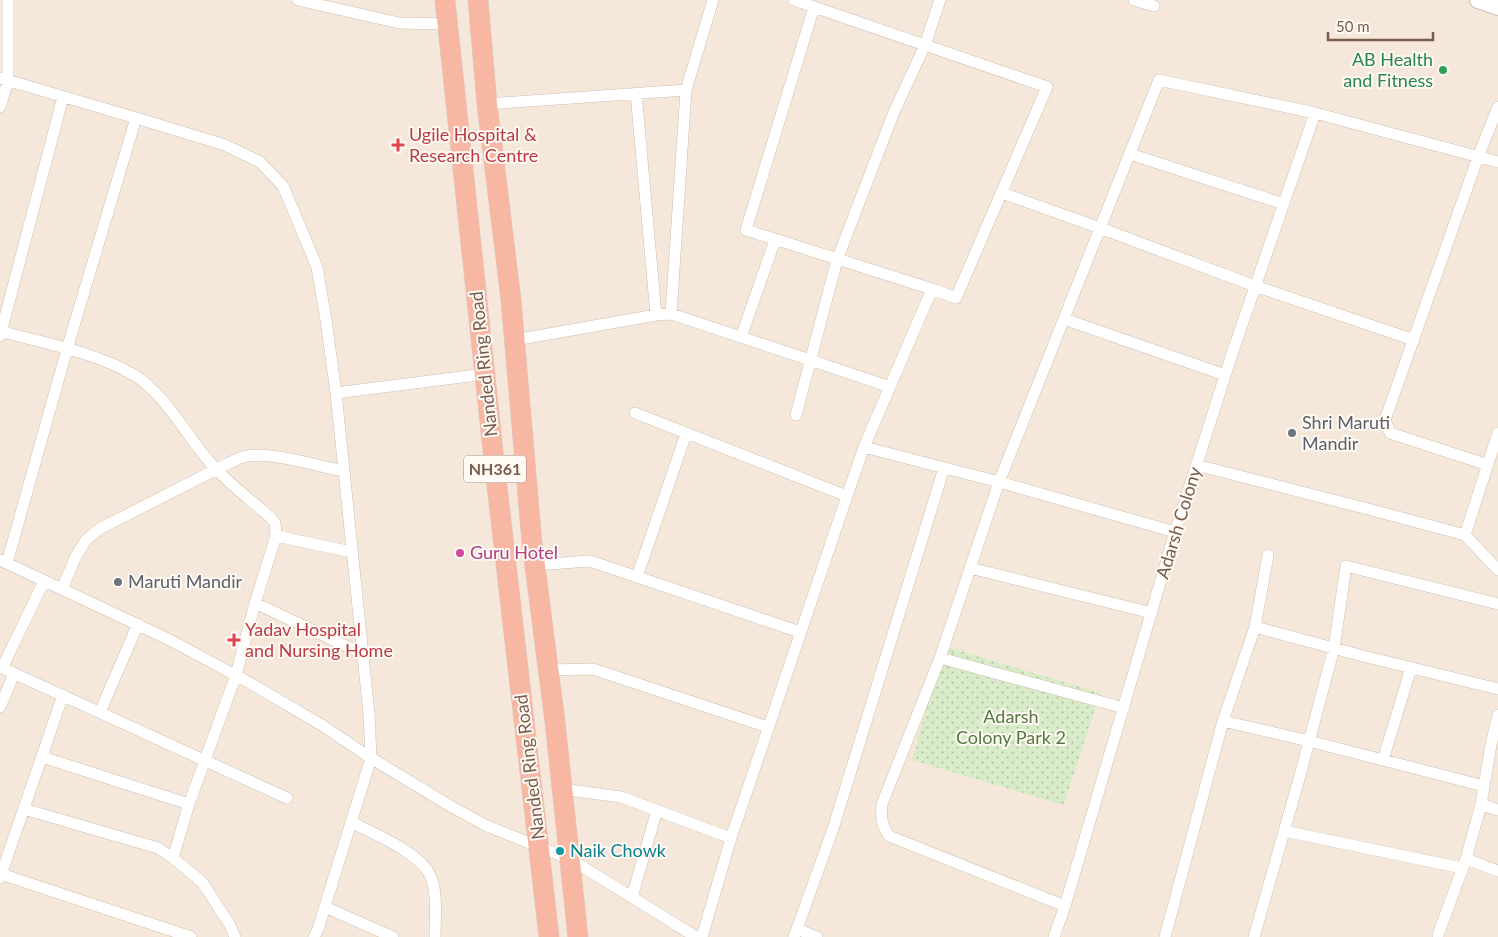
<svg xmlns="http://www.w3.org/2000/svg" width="1498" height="937" viewBox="0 0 1498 937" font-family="Lato,sans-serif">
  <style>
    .residential { fill: #f5e8da }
    .green { fill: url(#green-dots) }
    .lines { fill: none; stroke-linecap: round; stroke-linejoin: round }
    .street-casing { stroke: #d1beb0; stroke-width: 12 }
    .secondary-casing { stroke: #d6c0b0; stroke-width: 18 }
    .highway-casing { stroke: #dad1cd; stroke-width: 21 }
    .street { stroke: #fff; stroke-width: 11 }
    .secondary { stroke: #fff; stroke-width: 16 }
    .highway { stroke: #f7b7a3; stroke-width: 20 }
    .leisure-dot { fill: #2e9e5b; stroke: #fffaf3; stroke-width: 2 }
    .health-dot { fill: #e0444e; stroke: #fffaf3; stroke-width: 2 }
    .worship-dot { fill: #6b7280; stroke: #fffaf3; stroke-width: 2 }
    .hotel-dot { fill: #d1479c; stroke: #fffaf3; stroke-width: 2 }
    .culture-dot { fill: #0f9aa8; stroke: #fffaf3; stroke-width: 2 }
    .labels { text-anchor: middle; stroke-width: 4; stroke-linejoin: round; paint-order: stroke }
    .shield { fill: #fffaf3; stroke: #a28b7f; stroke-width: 1 }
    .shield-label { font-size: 16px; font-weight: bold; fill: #7a5c4d }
    .leisure-label { font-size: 18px; fill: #27864d; stroke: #fffaf3; text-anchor: end }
    .health-label { font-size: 18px; fill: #be3a42; stroke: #fffaf3; text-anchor: start }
    .street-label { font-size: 18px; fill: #7a5c4d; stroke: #fffaf3 }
    .worship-label { font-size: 18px; fill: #5b616d; stroke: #fffaf3; text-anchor: start }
    .hotel-label { font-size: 18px; fill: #b23c85; stroke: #fffaf3; text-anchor: start }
    .park-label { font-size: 18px; fill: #537a41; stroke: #fffaf3 }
    .culture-label { font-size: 18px; fill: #0d838f; stroke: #fffaf3; text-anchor: start }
  </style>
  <defs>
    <pattern id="green-dots" width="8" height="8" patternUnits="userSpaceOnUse" patternTransform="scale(1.25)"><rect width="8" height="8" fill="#d8ecc9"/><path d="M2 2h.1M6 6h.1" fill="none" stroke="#b4c2a5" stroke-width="1.8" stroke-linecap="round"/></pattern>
  </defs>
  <rect width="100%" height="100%" fill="#fdf6ec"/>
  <path class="residential" d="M0,0H1498V937H0Z"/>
  <path class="green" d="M944,646L1100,693L1064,805L912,760Z"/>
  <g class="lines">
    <defs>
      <path id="street" d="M298,0L399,23L448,24
        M794,0L814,7L746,230L932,289L956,298L1047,87L814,7
        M1134,0L1154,6
        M0,78L136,118L67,349L7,563
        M636,93L656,315
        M487,104L686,90
        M0,107L8,81V0
        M136,118L225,145L260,162L283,186L317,267L326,320L336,393L369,714L371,758L318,929L314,937
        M1130,154L1284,204
        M1002,193L1100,228L1255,286L1414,340
        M671,314L686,90L713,0
        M1064,319L1225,375
        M0,331C43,343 95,352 134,375C166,394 189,441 216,469C232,486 252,501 270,517L275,523L276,536L255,603L236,675L189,804L173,858
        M0,336L63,97
        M741,337L775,240
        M515,340L656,315L671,314L810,360L890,387
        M336,393L485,374
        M635,413L847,496L864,447L932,289
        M796,415L837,260L894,112L925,45L940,0
        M864,447L999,482L1175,532
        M1196,465L1372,510L1465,535L1498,570
        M1488,465L1390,433L1385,420L1478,157L1498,107
        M1465,535L1498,433
        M276,536L352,552
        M0,560L170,640L250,683L320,724L371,758L452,807L487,826L570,859L696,937
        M535,565L590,561L800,632
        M970,568L1152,613
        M637,577L686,434
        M62,589L76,556L86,540L99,529L229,463C235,460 241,457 247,456C273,452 317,466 344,471
        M255,603L363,654
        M1255,627L1363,656L1498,689
        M940,658L1124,708
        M0,667L287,798
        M2,668L44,581
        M548,670L593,669L768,727
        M0,707L14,674
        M100,712L138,624
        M1223,721L1309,741L1484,786
        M42,757L189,804
        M1383,760L1411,668
        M562,789L621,797L731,838
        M1481,804L1498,810
        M24,809L158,848L173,858L202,882L230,925L235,937
        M351,822C374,834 419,852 430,875C438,891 435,920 435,937
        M1284,831L1462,868
        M1466,859L1498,871
        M1,874L191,937
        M0,878L63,695
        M632,897L657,810
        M1065,906L889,836C881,824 881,818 882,804L940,658L999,482L1159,80L1315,113L1498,162
        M325,907L393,937
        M797,929L817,937
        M1438,935L1466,859L1481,804L1491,745L1498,715
        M702,937L731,838L847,496
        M794,937L833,829L944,468
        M1054,937L1065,906L1175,532L1233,351L1315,113
        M1165,937L1223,721L1255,627L1268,555
        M1254,937L1299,779L1334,648L1346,566L1498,604"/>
      <path id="secondary" d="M1478,0L1498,7"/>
      <path id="highway" d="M445,0L494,460L549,937
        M478,0L487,104L511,300L532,543L555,722L578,937"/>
    </defs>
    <use href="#street" class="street-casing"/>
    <use href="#secondary" class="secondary-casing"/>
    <use href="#highway" class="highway-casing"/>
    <use href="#street" class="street"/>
    <use href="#secondary" class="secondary"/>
    <use href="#highway" class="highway"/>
  </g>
  <circle class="leisure-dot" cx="1443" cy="70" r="5"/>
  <g class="health-dot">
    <path d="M395.5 137.5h5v5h5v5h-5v5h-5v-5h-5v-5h5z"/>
    <path d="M231.5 632.5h5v5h5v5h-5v5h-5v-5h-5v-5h5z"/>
  </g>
  <g class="worship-dot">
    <circle cx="1292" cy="433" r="5"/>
    <circle cx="118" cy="582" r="5"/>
  </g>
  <circle class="hotel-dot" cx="460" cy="553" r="5"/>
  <circle class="culture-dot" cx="560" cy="851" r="5"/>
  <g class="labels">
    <rect class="shield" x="464" y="455.5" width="62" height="27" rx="4"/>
    <g class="shield-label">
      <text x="495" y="475">NH361</text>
    </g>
    <g class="leisure-label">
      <text x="1433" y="66">AB Health<tspan x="1433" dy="21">and Fitness</tspan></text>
    </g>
    <g class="health-label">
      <text x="409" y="141">Ugile Hospital &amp;<tspan x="409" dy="21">Research Centre</tspan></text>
      <text x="245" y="636">Yadav Hospital<tspan x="245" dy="21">and Nursing Home</tspan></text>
    </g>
    <g class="street-label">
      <text transform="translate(484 364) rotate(-96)" y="6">Nanded Ring Road</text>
      <text transform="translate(1179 523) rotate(-73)" y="6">Adarsh Colony</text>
      <text transform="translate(530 767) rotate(-97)" y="6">Nanded Ring Road</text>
    </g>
    <g class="worship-label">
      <text x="1302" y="429">Shri Maruti<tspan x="1302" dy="21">Mandir</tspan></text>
      <text x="128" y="588">Maruti Mandir</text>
    </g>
    <g class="hotel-label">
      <text x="470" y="559">Guru Hotel</text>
    </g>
    <g class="park-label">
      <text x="1011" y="723">Adarsh<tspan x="1011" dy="21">Colony Park 2</tspan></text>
    </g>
    <g class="culture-label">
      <text x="570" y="857">Naik Chowk</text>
    </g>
  </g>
  <path d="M1328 32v8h105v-8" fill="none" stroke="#7a5c4d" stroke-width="2.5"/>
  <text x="1336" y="32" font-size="15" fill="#7a5c4d" stroke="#fffaf3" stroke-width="4" paint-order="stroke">50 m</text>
</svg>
